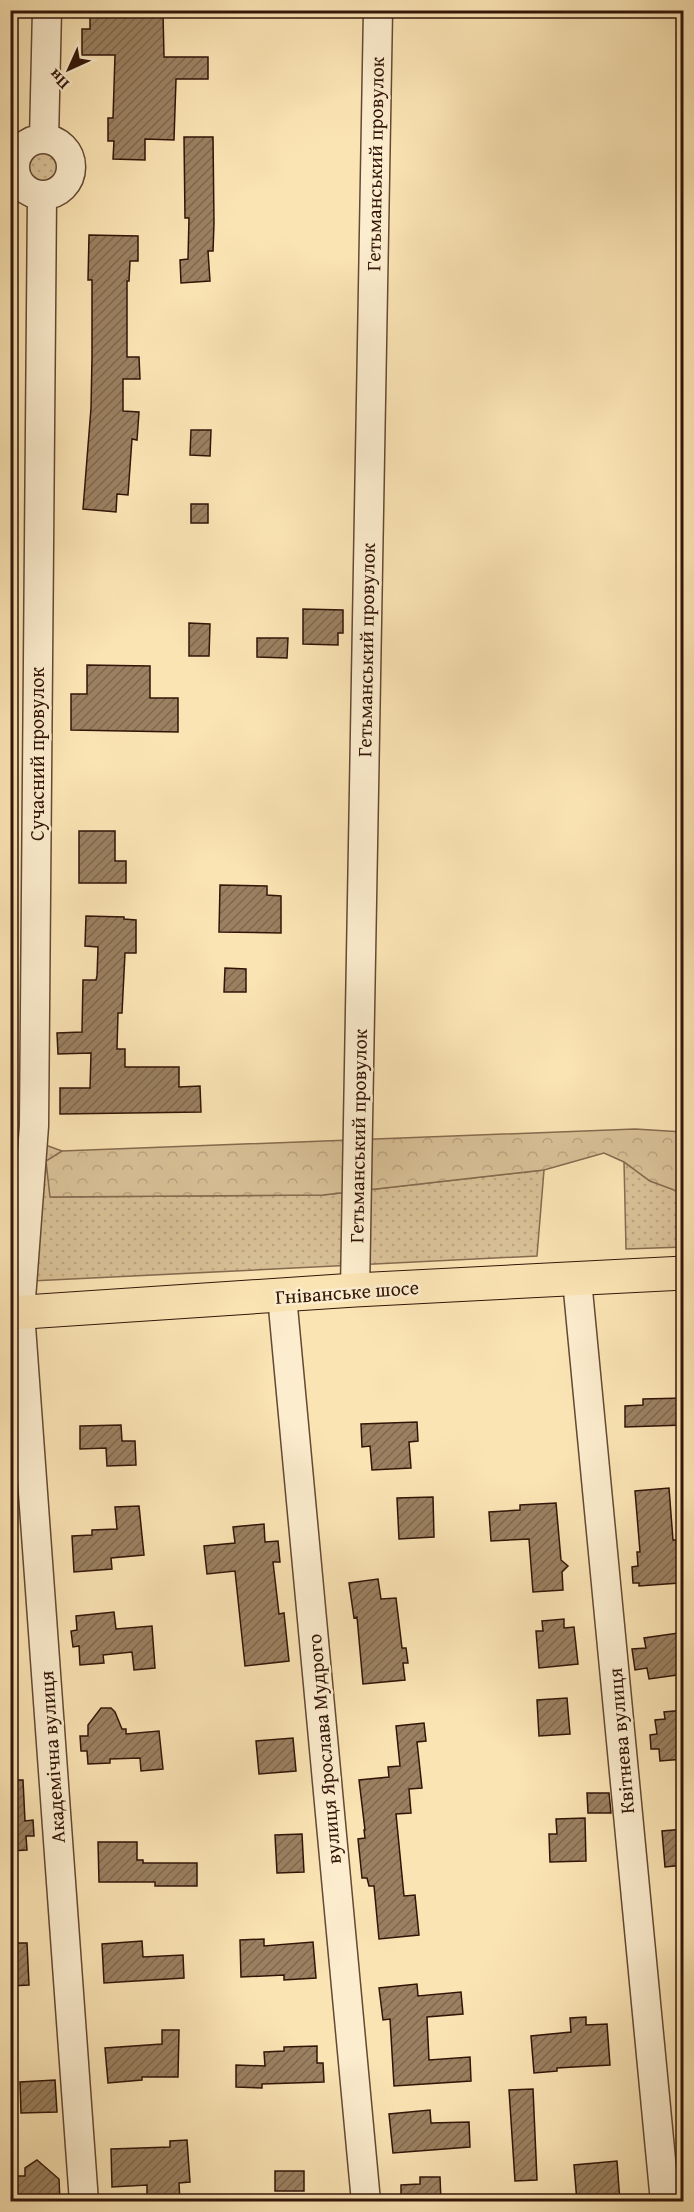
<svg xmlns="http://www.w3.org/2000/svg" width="694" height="2212" viewBox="0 0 694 2212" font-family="'Gentium Book Plus',serif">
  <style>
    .grass { fill: url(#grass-dots); stroke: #866b50; stroke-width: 1.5 }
    .forest { fill: url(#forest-crowns); stroke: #866b50; stroke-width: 1.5 }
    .building { fill: url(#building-hatch); stroke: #321508; stroke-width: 1.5 }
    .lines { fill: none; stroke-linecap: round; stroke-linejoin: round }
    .minor-casing { stroke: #644933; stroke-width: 31 }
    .major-casing { stroke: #321508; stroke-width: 35 }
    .minor { stroke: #fcedce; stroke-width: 28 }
    .major { stroke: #fbe4b4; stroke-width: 33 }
    .labels { text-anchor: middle; stroke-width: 5; stroke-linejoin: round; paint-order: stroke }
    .street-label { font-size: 20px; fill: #321508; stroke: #fcedce }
  </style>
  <defs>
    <pattern id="grass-dots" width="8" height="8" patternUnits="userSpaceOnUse" patternTransform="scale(1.5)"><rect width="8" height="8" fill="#d9c197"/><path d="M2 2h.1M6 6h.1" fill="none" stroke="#bba581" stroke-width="1.8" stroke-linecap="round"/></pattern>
    <pattern id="forest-crowns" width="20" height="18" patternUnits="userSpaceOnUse" patternTransform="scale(1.5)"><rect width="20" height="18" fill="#d9c197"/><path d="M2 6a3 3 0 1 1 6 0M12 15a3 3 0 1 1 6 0" fill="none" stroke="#bba581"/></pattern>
    <pattern id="building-hatch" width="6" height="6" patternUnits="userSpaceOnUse" patternTransform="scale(1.5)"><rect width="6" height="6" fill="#9b8161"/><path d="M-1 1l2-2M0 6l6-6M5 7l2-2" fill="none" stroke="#7f684e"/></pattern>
  </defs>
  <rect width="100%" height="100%" fill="#fbe4b4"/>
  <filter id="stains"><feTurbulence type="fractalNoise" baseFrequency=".00333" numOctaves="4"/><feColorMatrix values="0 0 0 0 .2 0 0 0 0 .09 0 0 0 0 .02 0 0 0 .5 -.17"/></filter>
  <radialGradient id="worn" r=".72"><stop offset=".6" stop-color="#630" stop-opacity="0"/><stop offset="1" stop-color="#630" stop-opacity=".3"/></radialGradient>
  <path class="grass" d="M15 167a28 28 0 1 1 56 0a28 28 0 1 1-56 0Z
    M11,1135H18L62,1151L46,1162L51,1197L323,1195L544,1170L537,1256L11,1282Z
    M624,1162L650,1181L683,1191V1247L626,1249Z"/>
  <path class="forest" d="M635,1129L683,1132L684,1191L674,1190L650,1181L624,1162L604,1153L544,1170L323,1195L50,1197L46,1161L62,1151Z"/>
  <path class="building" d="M163,13L164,57H208V79H176L174,140L145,139V160L113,159L114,141H108V118H113L115,55H82V29H90V14Z
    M184,137H213L214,223L213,251H208L210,281L181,283L180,260L188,259L189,218H185Z
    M89,235L138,236V261H130L129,281H127V357H139L140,379H123V411L139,412L137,440L132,439L128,495L117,494L116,512L83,509L91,408L92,358V280H88Z
    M191,430H211L210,456L190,455Z
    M191,504H208V523H191Z
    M303,609L343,610V633H338V645L303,644Z
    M189,623L210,624L209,656H189Z
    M257,638H288L287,658L257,657Z
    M87,665L150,666V698H178V732L71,730V694H87Z
    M79,831H115V861H126V883H79Z
    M220,885L267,886V895L281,896V933L219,932Z
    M86,916L124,917V919L136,920V953H125L122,1013H118L117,1049H125V1067H179V1087L200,1086L201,1112L60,1114V1088H90L91,1053L58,1054L57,1033L82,1032L83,980H96L97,976L98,947L85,946Z
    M225,968L246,969V992H224Z
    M684,1398V1425L625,1427V1406L643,1405V1399Z
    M417,1422L418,1441L409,1442L411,1468L372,1470L370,1446L362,1447L361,1424Z
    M121,1425L122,1441H135L136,1465L107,1466L106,1448L80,1449V1426Z
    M669,1488L673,1540H676L679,1583L639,1586V1583H633L632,1567L638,1566L637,1552H640L635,1491Z
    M433,1497L434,1537L399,1539L397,1498Z
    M556,1503L561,1560L568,1566L562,1572L563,1590L533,1592L529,1539L491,1541L489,1512L520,1510V1505Z
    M139,1506L144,1555L111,1558L112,1569L74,1572L72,1536L92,1535V1530L117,1529L115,1507Z
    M264,1524L265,1542L278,1541L280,1562H273L279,1614L284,1613L289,1661L245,1666L235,1571L207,1574L204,1546L235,1543L233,1527Z
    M378,1579L381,1599L396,1598L402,1648H406L408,1663H403L405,1680L363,1684L357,1617L354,1618L349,1583Z
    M114,1612L116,1629L152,1626L155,1668L134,1670L132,1652L103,1655L104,1663L80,1665L79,1646L73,1647L71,1631L77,1630L76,1616Z
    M564,1619V1628L574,1627L578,1664L539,1668L536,1631H543L542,1621Z
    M678,1633L684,1674L649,1679L647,1668L635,1670L632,1649L646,1648L644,1638Z
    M567,1698L570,1734L539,1736L537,1700Z
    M101,1708H111L115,1712L122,1729H126V1734L159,1731L163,1769L141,1771L140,1758L110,1759V1763L88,1764L87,1751H81L80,1736H88V1725Z
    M684,1710V1759L660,1761L659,1749H651L650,1735L657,1734L655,1720L665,1719L664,1712Z
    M424,1723L426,1741L417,1742L422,1788L409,1789L411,1813L396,1814L404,1896L415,1895L419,1935L379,1939L374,1886H369L367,1878H362L358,1839L365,1838L364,1830H365L359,1780L389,1777L388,1767L400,1766L396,1726Z
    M293,1738L296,1771L259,1774L256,1741Z
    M10,1780H23L25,1821L33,1820L34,1836H26L27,1850L10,1851Z
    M587,1793H609L611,1813H588Z
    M585,1818L586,1861L550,1862L549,1834H557L556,1819Z
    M684,1829V1865L665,1867L662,1831Z
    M302,1834L304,1872L277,1873L275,1835Z
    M98,1842H137V1860H143V1863H197V1886H155V1882H99Z
    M264,1939V1946L313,1942L316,1978L284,1980V1975L241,1977L240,1940Z
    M142,1941L143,1957L183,1955L184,1978L104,1983L102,1944Z
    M10,1943H27L29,1985L10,1986Z
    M417,1984L418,1996L461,1992L463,2014L427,2017L429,2060L470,2057L471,2081L394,2086L390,2019L383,2020L379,1988Z
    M586,2017V2025L607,2024L610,2065L557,2068V2071L534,2073L531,2036L571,2032L570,2018Z
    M162,2030H179L178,2077H142V2080L108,2083L105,2048L162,2044Z
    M317,2046V2063H323L324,2082L262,2084V2088L236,2087V2065L265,2066L264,2052L284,2051V2047Z
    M55,2080L57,2112L21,2113L20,2082Z
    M533,2089L537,2180L515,2181L509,2090Z
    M430,2110L431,2123L469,2122L470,2147L393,2153L389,2114Z
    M187,2140L190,2182L179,2183L180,2202H147V2185L112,2187L111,2149L170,2147V2141Z
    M37,2160L59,2179L60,2202H17L16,2176H25V2168Z
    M617,2161L620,2202H577L574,2165Z
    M275,2171H304V2191H275Z
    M420,2177H440L441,2202H401V2185L420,2184Z"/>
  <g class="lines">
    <defs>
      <path id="minor" d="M15 167a28 28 0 1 1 56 0a28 28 0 1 1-56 0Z
        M44,139L47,10
        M42,196L34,1126L20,1312L84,2202
        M577,1280L665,2202
        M355,1290L378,10
        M282,1296L366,2202"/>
      <path id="major" d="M10,1313L355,1290L684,1273"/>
    </defs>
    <use href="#minor" class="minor-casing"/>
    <use href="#major" class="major-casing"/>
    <use href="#minor" class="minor"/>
    <use href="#major" class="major"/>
  </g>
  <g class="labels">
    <g class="street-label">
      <text transform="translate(375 164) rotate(-89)" y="7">Гетьманський провулок</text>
      <text transform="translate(366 650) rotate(-89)" y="7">Гетьманський провулок</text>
      <text transform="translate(37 754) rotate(-90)" y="7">Сучасний провулок</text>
      <text transform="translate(358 1136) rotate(-89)" y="7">Гетьманський провулок</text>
      <text transform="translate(347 1292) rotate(-4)" y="7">Гніванське шосе</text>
      <text transform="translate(621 1741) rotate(-95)" y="7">Квітнева вулиця</text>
      <text transform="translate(324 1749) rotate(-95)" y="7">вулиця Ярослава Мудрого</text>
      <text transform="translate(52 1757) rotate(-94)" y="7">Академічна вулиця</text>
    </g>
  </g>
  <rect width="694" height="2212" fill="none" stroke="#fbe4b4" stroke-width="36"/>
  <rect x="12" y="12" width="670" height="2188" fill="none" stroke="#321508" stroke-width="3"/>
  <rect x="18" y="18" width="658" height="2176" fill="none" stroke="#321508" stroke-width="1.5"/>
  <g transform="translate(69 69) rotate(225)" stroke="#fcedce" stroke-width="4.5" paint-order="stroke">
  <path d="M0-4.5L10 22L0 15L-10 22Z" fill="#321508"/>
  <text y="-9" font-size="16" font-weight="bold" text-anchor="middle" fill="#321508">Пн</text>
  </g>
  <rect width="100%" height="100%" filter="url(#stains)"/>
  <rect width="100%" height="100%" fill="url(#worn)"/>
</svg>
